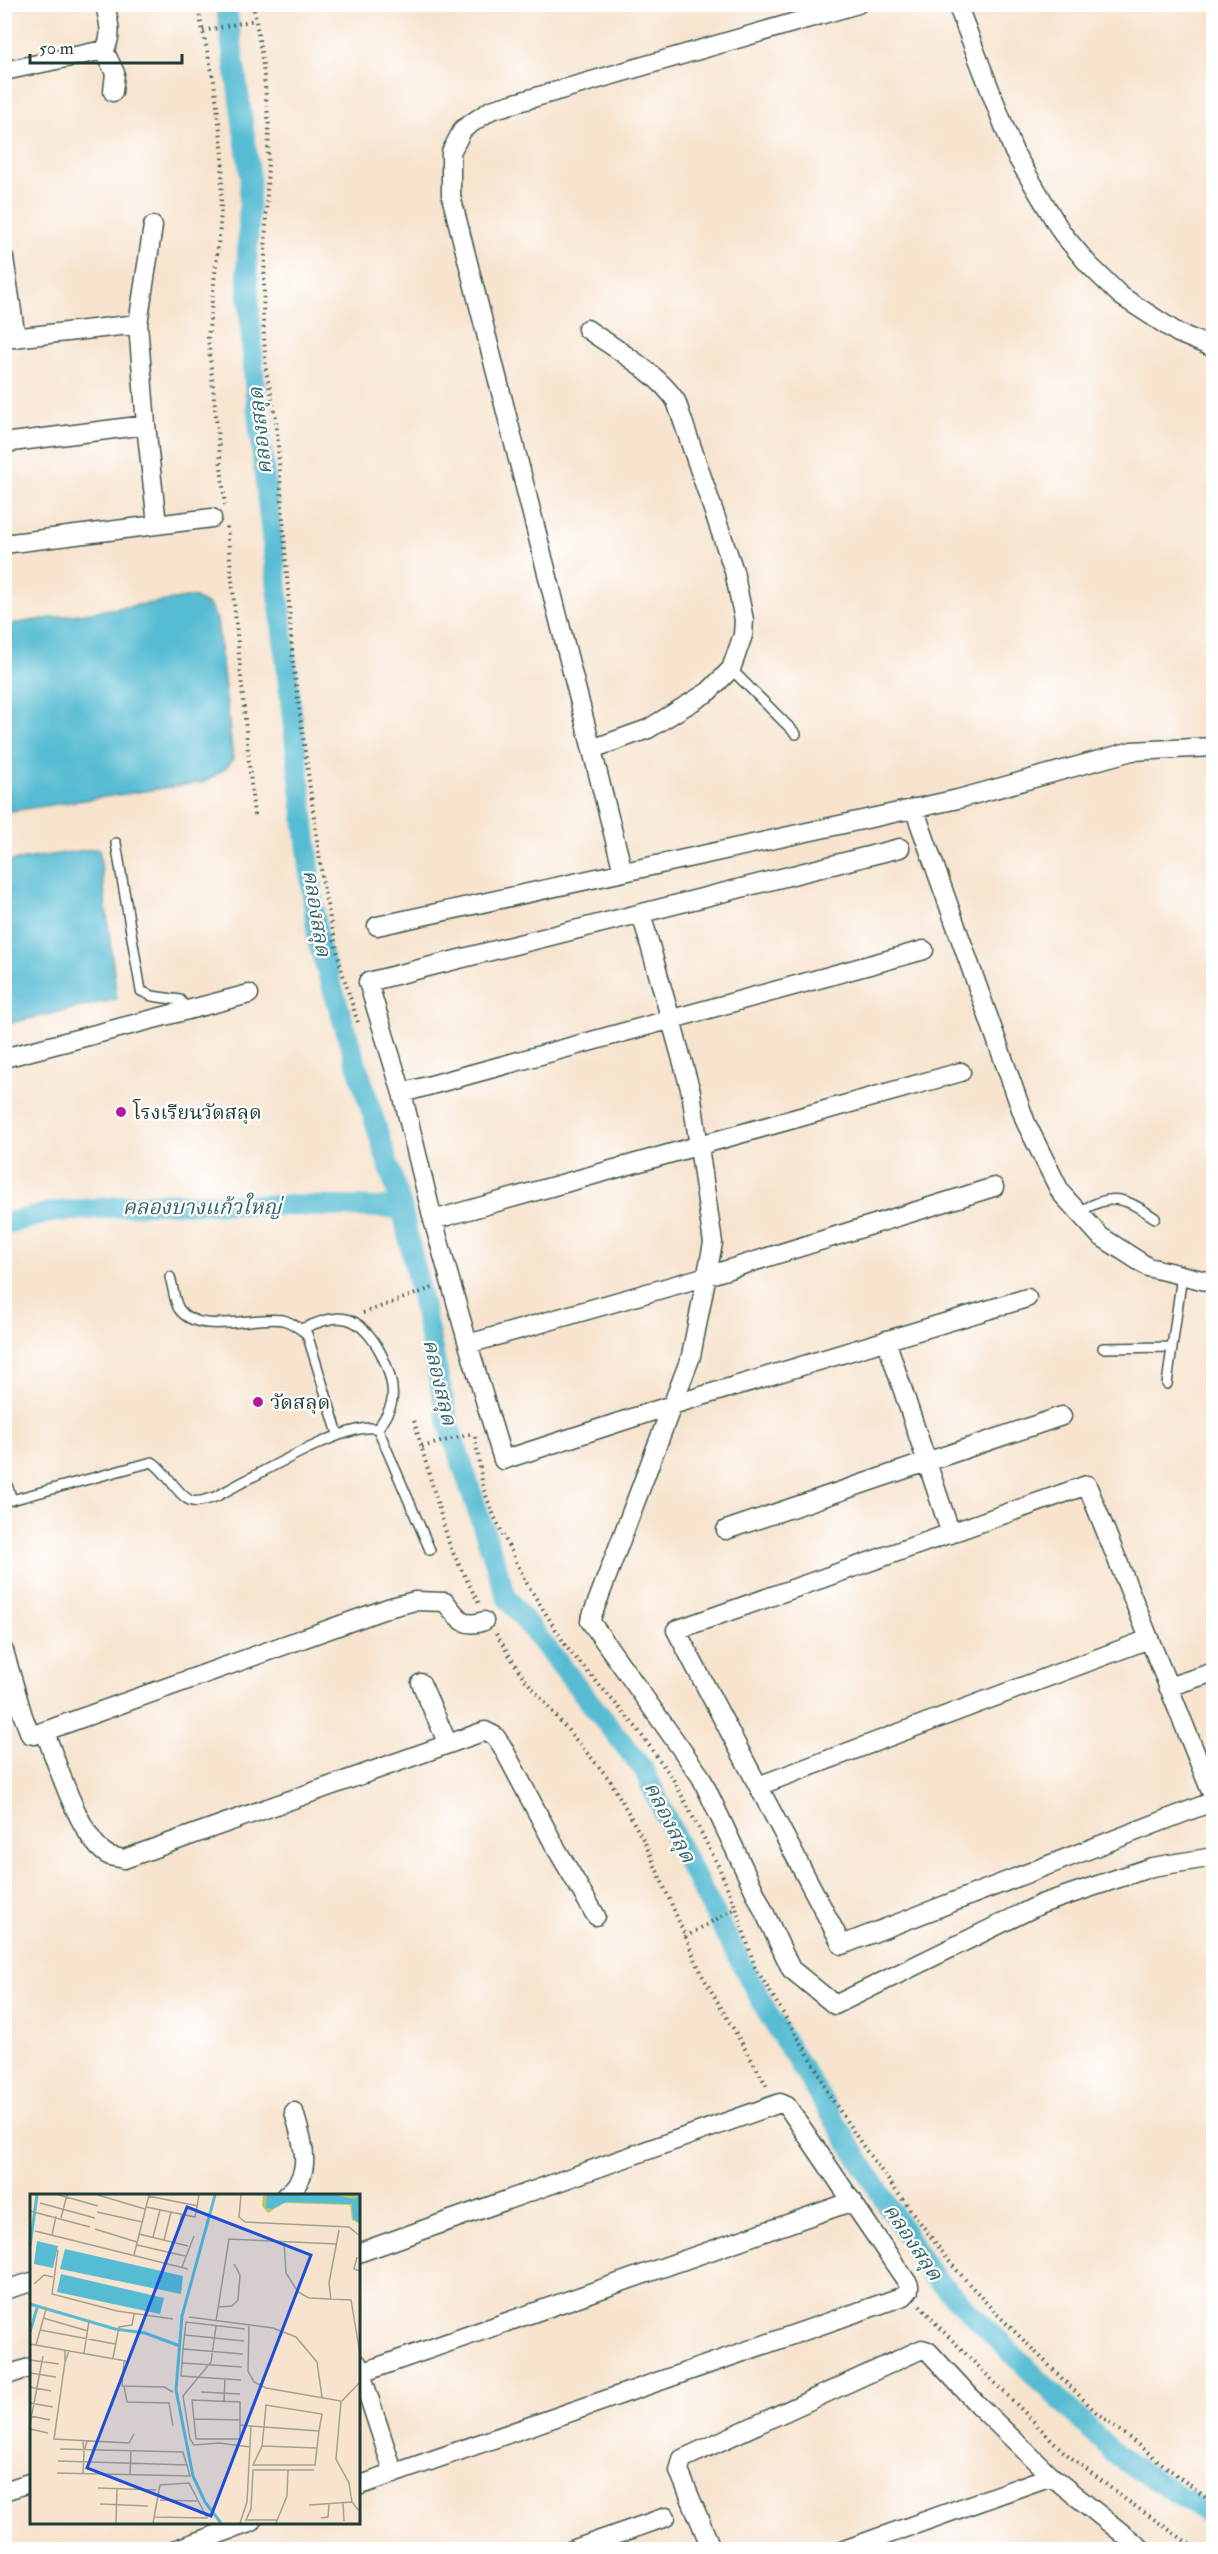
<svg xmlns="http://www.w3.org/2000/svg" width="1218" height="2554" viewBox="0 0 1218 2554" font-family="'IM FELL Double Pica','Noto Serif Thai',serif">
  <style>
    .water { fill: #56bcd3; stroke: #3a7c84; stroke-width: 1.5 }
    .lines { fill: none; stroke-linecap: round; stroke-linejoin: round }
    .canal { stroke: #56bcd3; stroke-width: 21 }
    .lane-casing { stroke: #3f564b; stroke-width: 12 }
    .street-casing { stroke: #3f564b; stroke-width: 21 }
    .path { stroke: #3f564b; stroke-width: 4; stroke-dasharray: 1.5 4.5; stroke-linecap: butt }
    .lane { stroke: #fff; stroke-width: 9 }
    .street { stroke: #fff; stroke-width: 18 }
    .poi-dot { fill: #b5179e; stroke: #fff; stroke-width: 2 }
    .labels { text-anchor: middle; stroke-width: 4.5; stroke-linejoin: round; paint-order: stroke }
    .poi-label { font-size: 20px; fill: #1f3d34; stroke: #fff; text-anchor: start }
    .water-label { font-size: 21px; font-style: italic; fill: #306364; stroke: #fff }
    .inset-river { fill: none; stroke: #56bcd3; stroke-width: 3 }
    .inset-road { fill: none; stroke: #a1a190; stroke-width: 1.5 }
    .view { fill: #1d4ed8; fill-opacity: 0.15; stroke: #1d4ed8; stroke-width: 3 }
    .inset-edge { fill: none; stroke: #1f3d34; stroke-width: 3 }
  </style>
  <rect width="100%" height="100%" fill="#fff"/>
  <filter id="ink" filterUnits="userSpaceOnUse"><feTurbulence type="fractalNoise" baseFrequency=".0167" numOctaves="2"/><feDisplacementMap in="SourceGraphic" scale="12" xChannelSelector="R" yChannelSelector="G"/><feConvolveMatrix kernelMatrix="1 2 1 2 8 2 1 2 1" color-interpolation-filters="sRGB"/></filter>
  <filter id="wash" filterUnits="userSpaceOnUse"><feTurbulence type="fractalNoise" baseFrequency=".008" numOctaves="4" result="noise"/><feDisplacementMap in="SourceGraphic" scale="24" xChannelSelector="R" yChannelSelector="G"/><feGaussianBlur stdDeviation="1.35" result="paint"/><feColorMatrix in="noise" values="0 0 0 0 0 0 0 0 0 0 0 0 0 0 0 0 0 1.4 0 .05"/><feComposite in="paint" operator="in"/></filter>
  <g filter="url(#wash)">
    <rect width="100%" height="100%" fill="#f7e3ce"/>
    <path class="water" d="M193,597L210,606L217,620L233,759L226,768L204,782L5,812V625Z
      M99,848L117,999L5,1024V862Z"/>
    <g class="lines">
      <path class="canal" d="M226,4L250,176L247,270L255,391L318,942L402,1208L449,1426L507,1598L644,1770L684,1856L770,2017L930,2273L1118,2457L1214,2517
        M4,1224L53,1212L163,1203L402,1208"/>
    </g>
  </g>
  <g filter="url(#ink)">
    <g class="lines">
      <defs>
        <path id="lane" d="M731,669L796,734
          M116,843L141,991L152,996L180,1000L188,1010
          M1079,1212C1112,1192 1124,1197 1155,1218
          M170,1277C173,1286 174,1301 179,1309C199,1337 254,1315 283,1320C292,1322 300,1329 307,1334L338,1434
          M301,1329C315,1324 330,1316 346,1319C372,1324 396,1375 392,1400C391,1410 383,1420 378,1429
          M1103,1348L1172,1347
          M1167,1384L1182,1275
          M4,1476L12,1500
          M4,1502L152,1462C166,1470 178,1497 192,1501C199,1503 208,1499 215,1497C245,1482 350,1419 378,1429L430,1550"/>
        <path id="street" d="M957,4L1014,152L1062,233L1089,265L1121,296L1178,333L1214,348
          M104,50L115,73L113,92
          M4,71L104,50C114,36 108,20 105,4
          M153,226L138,324L146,425L157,524
          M4,258L16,338
          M587,329C615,349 658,373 676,401L734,571L744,620L743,635L731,669L708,692L648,729L592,749
          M4,339L138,324
          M4,443L146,425
          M4,544L212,518
          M914,808L1026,1123L1061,1193L1100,1236L1148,1267L1214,1283
          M900,848L368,982L402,1093L433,1220L468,1344L503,1460L672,1405L1027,1298
          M623,872L451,196V152L463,129L491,110L858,4
          M641,913L691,1092L713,1243L691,1356L590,1621L701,1777L791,1969L835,2005L1041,1904L1152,1867L1214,1857
          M377,926L958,799L1132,751L1214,747
          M4,1058L249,994
          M402,1093L924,950
          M433,1220L961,1072
          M886,1340L951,1534
          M468,1344L707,1276L994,1187
          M726,1530L1062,1416
          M4,1651L23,1716L30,1734L34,1735L391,1607L415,1601L445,1602C458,1617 463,1629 484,1621
          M421,1683L448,1744
          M1168,1687L1214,1672
          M45,1732C56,1761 82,1844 110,1856C114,1857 120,1858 124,1859L485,1731L495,1736L502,1746L556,1848L596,1916
          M758,1786L1149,1639
          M1214,1799L1087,1485L676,1630L842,1945L1214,1801
          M285,2196C316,2174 302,2142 294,2112
          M358,2253L780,2103L787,2106L909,2285V2290L904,2296L358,2486
          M4,2290L32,2282
          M358,2364L394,2474
          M358,2374L853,2201
          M4,2376L32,2367
          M4,2491L32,2482
          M174,2550L252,2522
          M572,2550L666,2517
          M712,2550L679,2471L682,2459L922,2349L928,2351L978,2405L1051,2476L1143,2550
          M844,2550L1051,2476"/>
      </defs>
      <use href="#lane" class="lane-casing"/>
      <use href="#street" class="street-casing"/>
      <path class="path" d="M197,4L214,82L223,154L220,227L208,338L225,505
        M253,4L262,57L269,126L263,319L266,371L276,418L293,663L324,891L341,968L359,1026
        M203,31L255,20
        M227,527L254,816
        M363,1313L435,1287
        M414,1421L450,1547L479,1604
        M475,1437L483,1488L495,1518L526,1582L568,1649L635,1726L673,1779L717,1863L736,1908L755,1967L817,2069L828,2093L865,2149L952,2265L992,2309L1097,2413L1214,2504
        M422,1447L474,1433
        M496,1634L523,1677L610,1780L645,1843L702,1975L768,2088
        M685,1937L736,1908
        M920,2305L937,2325L1064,2452L1125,2499L1198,2550"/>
      <use href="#lane" class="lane"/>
      <use href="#street" class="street"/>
    </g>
  </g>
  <g class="poi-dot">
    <circle cx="121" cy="1112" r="6"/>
    <circle cx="258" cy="1402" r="6"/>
  </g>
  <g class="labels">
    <g class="poi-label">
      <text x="133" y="1119">โรงเรียนวัดสลุด</text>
      <text x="270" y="1409">วัดสลุด</text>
    </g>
    <g class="water-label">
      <text transform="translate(260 431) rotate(-96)" y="7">คลองสลุด</text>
      <text transform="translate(317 913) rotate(81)" y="7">คลองสลุด</text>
      <text x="202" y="1214">คลองบางแก้วใหญ่</text>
      <text transform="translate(440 1382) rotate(77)" y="7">คลองสลุด</text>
      <text transform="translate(670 1822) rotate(63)" y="7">คลองสลุด</text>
      <text transform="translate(913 2242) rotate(56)" y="7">คลองสลุด</text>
    </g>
  </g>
  <g transform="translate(30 2194)">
    <rect width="330" height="330" fill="#f7e3ce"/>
    <path d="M233,1H330V30L322,26L320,11L254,9L238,19L232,12Z" fill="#b9c668"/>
    <path d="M237,1H305L324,5L330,1V29L323,25L322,10L256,8L242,15L236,14ZM7,47L28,52L23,74L4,70ZM35,55L153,82L151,100L30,75ZM31,80L134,104L130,120L27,98Z" fill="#56bcd3"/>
    <path class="inset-river" d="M185,1L152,122L146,196L163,282L175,308L191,329M0,52L7,1M0,110L85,135L115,139L150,152M0,138L7,114"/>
    <path class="inset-road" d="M29,1L68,12M68,1L115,15M211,1L209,23L215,28L319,33L330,42M118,2L168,12M10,9L65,24M116,13L165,23L169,1M0,17L60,33M67,18L112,28M31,24L37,1M65,35L107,48M5,37L158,75M109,40L158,52M22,41L26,22M123,43L130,16M134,46L141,18M145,48L152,20M254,48L256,79L268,98L279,104L321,106L330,160M107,51L155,62M28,56L22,100L87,117L143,125M104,61L119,1M327,63L324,75L330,77M152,73L164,42M4,90L14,81L23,83M301,106L299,89L309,36M188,113L202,112L208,106L210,81L204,70M159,123L243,134L266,143L287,168L292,203M13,124L58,137M186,127L199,45L307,50M186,132L181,168L153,202L160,245L164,251L189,249L220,253M219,132L218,177L224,188L236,194L311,207L306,265L319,289L322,308L330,318M10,136L85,150M155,141L214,147M0,150L96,167M6,151L16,115L21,116M153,155L213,160M35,156V168L39,157M54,159L59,127M83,164L89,133L102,131L104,120M0,166L29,170M94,166L92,192L134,193L143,198M35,168L24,245L99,249L104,240M152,169L212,173M0,179L26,183M211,186L151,182L153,155L156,128L215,135M94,192L97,208L139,209L143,232M0,193L21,197M171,198L210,200M162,206L210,208V245H166ZM194,207L195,185M312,207L330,188M0,209L23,213M1,222L20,226M164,225L210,226M0,230L13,162M210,231L221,232L234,233L289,237L285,271H223L232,252L234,233L236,211L292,220L289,237M0,235L18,239M53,247L54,258L57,247M232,252L287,254M28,267L158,271M27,279L160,282L153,258L30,255M53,280L54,258M100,281L101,257M68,294L126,296M130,306L167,307M313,309L314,327M70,310L118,312M279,311L322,308M291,324L298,323L299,310M247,326H216L221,315L223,276H284M86,329L87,295M123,329L130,291L159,289L177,324L125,323M210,329L217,308L221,232M246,329L257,302L258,276"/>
    <path class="view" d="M157,13L281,61L181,322L57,274Z"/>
    <rect width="330" height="330" class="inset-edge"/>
  </g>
  <rect width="1218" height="2554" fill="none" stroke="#fff" stroke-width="24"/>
  <path d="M30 54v9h152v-9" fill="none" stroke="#1f3d34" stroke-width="3"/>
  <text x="39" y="54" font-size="18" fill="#1f3d34" stroke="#ffffff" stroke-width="4.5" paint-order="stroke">50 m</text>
</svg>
